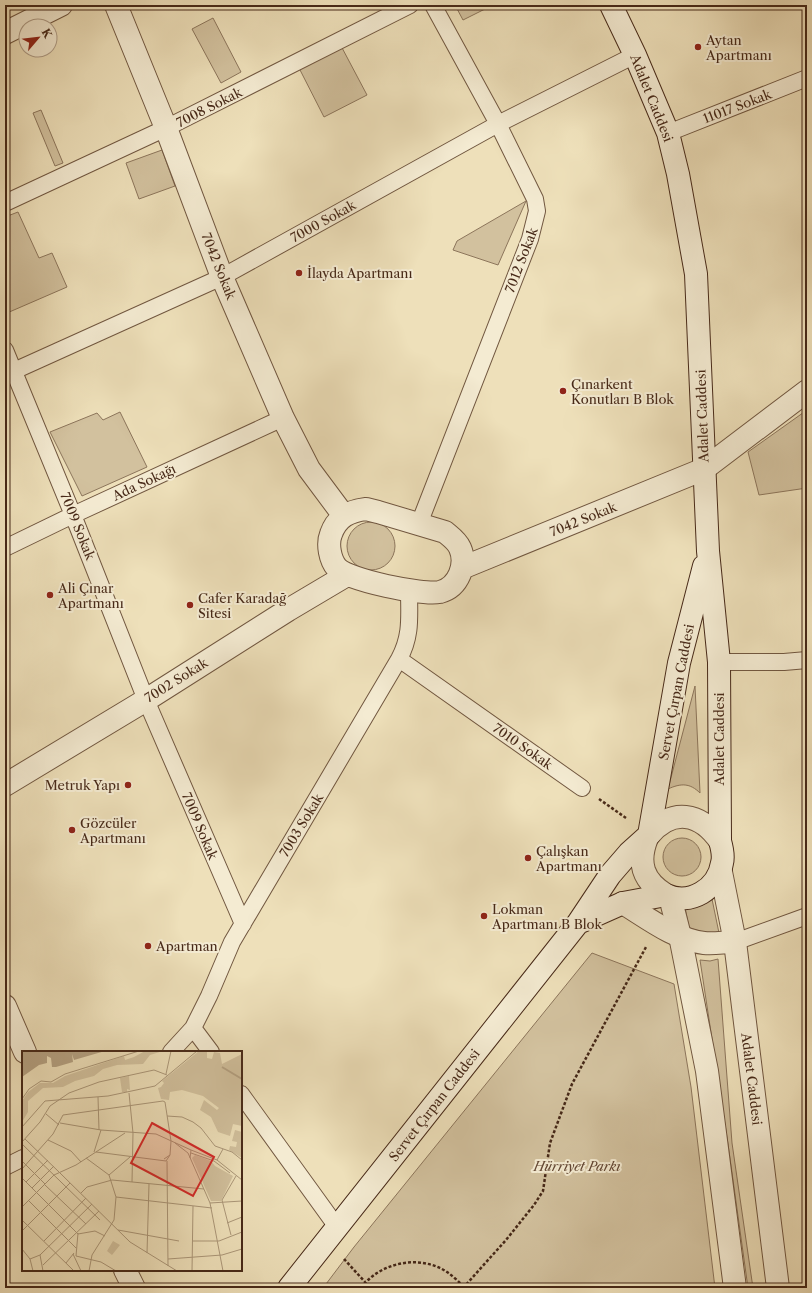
<svg xmlns="http://www.w3.org/2000/svg" width="812" height="1293" viewBox="0 0 812 1293" font-family="'Libre Caslon Text',serif">
  <style>
    .green { fill: #d2c19e; stroke: #8c755b }
    .lines { fill: none; stroke-linecap: round; stroke-linejoin: round }
    .service-casing { stroke: #715740; stroke-width: 18 }
    .minor-casing { stroke: #715740; stroke-width: 24 }
    .tertiary-casing { stroke: #715740; stroke-width: 24 }
    .secondary-casing { stroke: #472918; stroke-width: 24 }
    .path { stroke: #472918; stroke-width: 2.5; stroke-dasharray: 3 2; stroke-linecap: butt }
    .service { stroke: #f4ebd2; stroke-width: 16 }
    .minor { stroke: #f4ebd2; stroke-width: 22 }
    .tertiary { stroke: #f4ebd2; stroke-width: 22 }
    .secondary { stroke: #f4ebd2; stroke-width: 22 }
    .poi-dot { fill: #8f2418; stroke: #f4ebd2; stroke-width: 1.5 }
    .labels { text-anchor: middle; stroke-width: 4; stroke-linejoin: round; paint-order: stroke }
    .poi-label { font-size: 13px; fill: #472918; stroke: #f4ebd2; text-anchor: start }
    .street-label { font-size: 13px; fill: #472918; stroke: #f4ebd2 }
    .park-label { font-size: 13px; font-style: italic; fill: #634733; stroke: #f4ebd2 }
    .inset-river { fill: none; stroke: #b5a283; stroke-width: 2 }
    .inset-road { fill: none; stroke: #ab9779; stroke-width: 1 }
    .view { fill: #d62828; fill-opacity: 0.15; stroke: #d62828; stroke-width: 2 }
    .inset-edge { fill: none; stroke: #472918; stroke-width: 2 }
  </style>
  <rect width="100%" height="100%" fill="#eee0ba"/>
  <filter id="stains"><feTurbulence type="fractalNoise" baseFrequency=".005" numOctaves="4"/><feColorMatrix values="0 0 0 0 .2 0 0 0 0 .09 0 0 0 0 .02 0 0 0 .5 -.17"/></filter>
  <radialGradient id="worn" r=".72"><stop offset=".6" stop-color="#630" stop-opacity="0"/><stop offset="1" stop-color="#630" stop-opacity=".3"/></radialGradient>
  <path class="green" d="M455,5H485L487,8L463,20Z
    M213,18L241,72L221,83L192,29Z
    M340,44L367,95L324,117L298,66Z
    M41,110L63,163L55,166L33,113Z
    M162,150L175,186L139,199L126,163Z
    M526,201L498,265L453,250L457,241Z
    M18,212L39,258L52,253L67,287L7,313L5,309V217Z
    M807,410V488L759,495L748,452Z
    M120,412L147,467L82,496L50,432L97,413L103,420Z
    M347 546a24 24 0 1 1 48 0a24 24 0 1 1-48 0Z
    M695,686L700,793C690,783 681,783 668,789Z
    M663 857a19 19 0 1 1 38 0a19 19 0 1 1-38 0Z
    M712,899L719,933L703,932L689,928L685,907C695,909 704,905 712,899Z
    M592,953L674,984L691,1087L715,1288H323L354,1247Z
    M718,959L732,1143L753,1288H748L728,1144L700,960L710,961Z"/>
  <g class="lines">
    <defs>
      <path id="service" d="M668,133L807,78
        M5,203L166,128L410,5
        M5,350L73,515L146,700L243,924
        M5,375L222,277L498,124L635,55
        M419,524L530,239L537,211L535,199L498,124L433,5
        M5,548L73,515L283,418
        M399,659L582,788
        M719,662H784L807,660
        M735,942L807,916
        M193,1028L211,1052
        M171,1052L193,1028L209,996L232,942L399,659C412,635 409,616 409,590
        M241,1094L337,1227
        M5,1167L23,1158"/>
      <path id="minor" d="M116,5L166,128L222,277L283,418L309,469L344,516
        M5,33L61,5
        M366,509L378,512L445,532C451,537 457,541 460,548C467,564 459,587 440,592C422,595 350,581 337,568C330,560 327,544 331,534C337,517 349,511 366,509Z
        M462,568L704,469L807,391
        M5,785L146,700L288,610L347,575
        M623,903C646,917 676,940 704,943C714,944 725,942 735,942
        M5,1006L25,1052
        M125,1270L134,1288"/>
      <path id="tertiary" d="M649,835C672,808 700,812 720,841
        M647,838C637,863 643,881 666,895
        M721,872L735,942L778,1288
        M670,897L680,936L707,1071L735,1288"/>
      <path id="secondary" d="M578,923L623,903L666,895C690,906 718,889 722,863C724,856 722,848 720,841L719,662L708,551L696,274L678,174L668,133L635,55L611,5
        M289,1288L578,923L610,875L629,853L649,835L679,663L704,566"/>
    </defs>
    <use href="#service" class="service-casing"/>
    <use href="#minor" class="minor-casing"/>
    <use href="#tertiary" class="tertiary-casing"/>
    <use href="#secondary" class="secondary-casing"/>
    <path class="path" d="M599,799L626,818
      M344,1259L365,1282
      M361,1288C380,1262 420,1254 447,1272C453,1276 459,1282 464,1287
      M463,1288L506,1240L534,1205L543,1191L550,1143L572,1084L646,947"/>
    <use href="#service" class="service"/>
    <use href="#minor" class="minor"/>
    <use href="#tertiary" class="tertiary"/>
    <use href="#secondary" class="secondary"/>
  </g>
  <g class="poi-dot">
    <circle cx="698" cy="47" r="4"/>
    <circle cx="299" cy="273" r="4"/>
    <circle cx="563" cy="391" r="4"/>
    <circle cx="50" cy="595" r="4"/>
    <circle cx="190" cy="605" r="4"/>
    <circle cx="128" cy="785" r="4"/>
    <circle cx="72" cy="830" r="4"/>
    <circle cx="528" cy="858" r="4"/>
    <circle cx="484" cy="916" r="4"/>
    <circle cx="148" cy="946" r="4"/>
  </g>
  <g class="labels">
    <g class="poi-label">
      <text x="706" y="45">Aytan<tspan x="706" dy="15">Apartmanı</tspan></text>
      <text x="307" y="278">İlayda Apartmanı</text>
      <text x="571" y="389">Çınarkent<tspan x="571" dy="15">Konutları B Blok</tspan></text>
      <text x="58" y="593">Ali Çınar<tspan x="58" dy="15">Apartmanı</tspan></text>
      <text x="198" y="603">Cafer Karadağ<tspan x="198" dy="15">Sitesi</tspan></text>
      <text x="120" y="790" text-anchor="end">Metruk Yapı</text>
      <text x="80" y="828">Gözcüler<tspan x="80" dy="15">Apartmanı</tspan></text>
      <text x="536" y="856">Çalışkan<tspan x="536" dy="15">Apartmanı</tspan></text>
      <text x="492" y="914">Lokman<tspan x="492" dy="15">Apartmanı B Blok</tspan></text>
      <text x="156" y="951">Apartman</text>
    </g>
    <g class="street-label">
      <text transform="translate(652 98) rotate(68)" y="5">Adalet Caddesi</text>
      <text transform="translate(737 106) rotate(-21)" y="5">11017 Sokak</text>
      <text transform="translate(209 107) rotate(-27)" y="5">7008 Sokak</text>
      <text transform="translate(323 221) rotate(-29)" y="5">7000 Sokak</text>
      <text transform="translate(521 260) rotate(-69)" y="5">7012 Sokak</text>
      <text transform="translate(219 266) rotate(68)" y="5">7042 Sokak</text>
      <text transform="translate(702 416) rotate(-92)" y="5">Adalet Caddesi</text>
      <text transform="translate(144 482) rotate(-25)" y="5">Ada Sokağı</text>
      <text transform="translate(583 519) rotate(-22)" y="5">7042 Sokak</text>
      <text transform="translate(78 526) rotate(68)" y="5">7009 Sokak</text>
      <text transform="translate(176 680) rotate(-32)" y="5">7002 Sokak</text>
      <text transform="translate(676 692) rotate(-79)" y="5">Servet Çırpan Caddesi</text>
      <text transform="translate(719 739) rotate(-90)" y="5">Adalet Caddesi</text>
      <text transform="translate(523 746) rotate(35)" y="5">7010 Sokak</text>
      <text transform="translate(301 825) rotate(-59)" y="5">7003 Sokak</text>
      <text transform="translate(200 826) rotate(67)" y="5">7009 Sokak</text>
      <text transform="translate(752 1079) rotate(83)" y="5">Adalet Caddesi</text>
      <text transform="translate(434 1105) rotate(-52)" y="5">Servet Çırpan Caddesi</text>
    </g>
    <g class="park-label">
      <text x="577" y="1171">Hürriyet Parkı</text>
    </g>
  </g>
  <g transform="translate(22 1051)">
    <rect width="220" height="220" fill="#eee0ba"/>
    <path d="M123,0H141L128,4L121,13L95,14L81,18L72,25L53,30L41,36L21,37L6,50V61L0,71V50L6,41L18,32H31L43,25L102,5L103,9L112,6ZM177,0H185V7L190,8L192,1L198,2L200,13L220,3V75L211,73L208,85L196,81L189,66L178,59L182,49L195,59L197,57L181,45L160,39L148,41L147,49L139,48L136,37L139,36L142,32L140,30ZM107,25L108,39L105,38V41H100L98,27ZM213,79L220,81V107L207,99L208,95L214,96L215,91L210,90ZM173,104L189,110L193,115L211,125L199,150H189L170,107ZM91,190L98,194L90,204L85,200Z" fill="#d2c19e"/>
    <path d="M0,0H83L52,9L50,3L51,11L34,16H30L29,7L25,5V12L17,14L0,26Z" fill="#b5a283"/>
    <path class="inset-river" d="M200,16L220,28"/>
    <path class="inset-road" d="M144,23L149,0M107,42L111,82L110,131M76,46L77,79M0,48L7,38L19,30L29,31L43,23L117,0M24,63L37,74M145,65L160,66L171,71L179,77L193,95L210,101L220,109M38,72L79,79M0,76L23,50L86,45L133,35L175,0M3,88L38,122M26,89L49,100L59,111M0,91L18,71L28,55L47,42L77,31L132,19L145,24M153,92L166,102L188,152L201,220M0,93L78,169M169,99L195,109L220,129M72,101L79,79L134,83L169,99L168,107M74,101L144,110L148,104L142,108M169,102L192,110L208,122M64,107L87,124L94,146L92,169L70,204L67,220M195,109L201,98M0,110L23,133M145,110L146,215M0,118L31,83L41,64L141,50L143,51L149,90L148,104M38,122L108,191L155,220M87,124L108,106M0,127L56,183L73,180L83,185M4,131L26,109M23,134L64,173M10,137L32,115M59,142L65,136L90,129L182,138M94,146L190,157M7,150L54,197M188,152L220,150M0,156L32,124L54,114L103,82M0,169L52,220M205,172L220,166M96,179L157,190M0,180L48,132M209,184L200,149L214,125M22,190L64,147M170,190H197L220,181M0,198L8,208L11,220M125,202L127,133M51,203L59,220M18,204L21,220M54,205L79,211L94,220M54,205L56,182M8,208L18,204L70,153M146,208L200,204L220,198M44,212L52,202M21,214L77,160M170,220L171,155"/>
    <path class="view" d="M130,72L192,106L171,145L109,112Z"/>
    <rect width="220" height="220" class="inset-edge"/>
  </g>
  <rect width="812" height="1293" fill="none" stroke="#eee0ba" stroke-width="20"/>
  <rect x="6" y="6" width="800" height="1281" fill="none" stroke="#472918" stroke-width="2"/>
  <rect x="10" y="10" width="792" height="1273" fill="none" stroke="#472918"/>
  <g transform="translate(38 38) rotate(62)"><circle r="19" fill="#f4ebd2" stroke="#af9d88"/>
  <path d="M0-3L7 15L0 10L-7 15Z" fill="#8f2418"/>
  <text y="-6" font-size="11" font-weight="bold" text-anchor="middle" fill="#472918">K</text>
  </g>
  <rect width="100%" height="100%" filter="url(#stains)"/>
  <rect width="100%" height="100%" fill="url(#worn)"/>
</svg>
